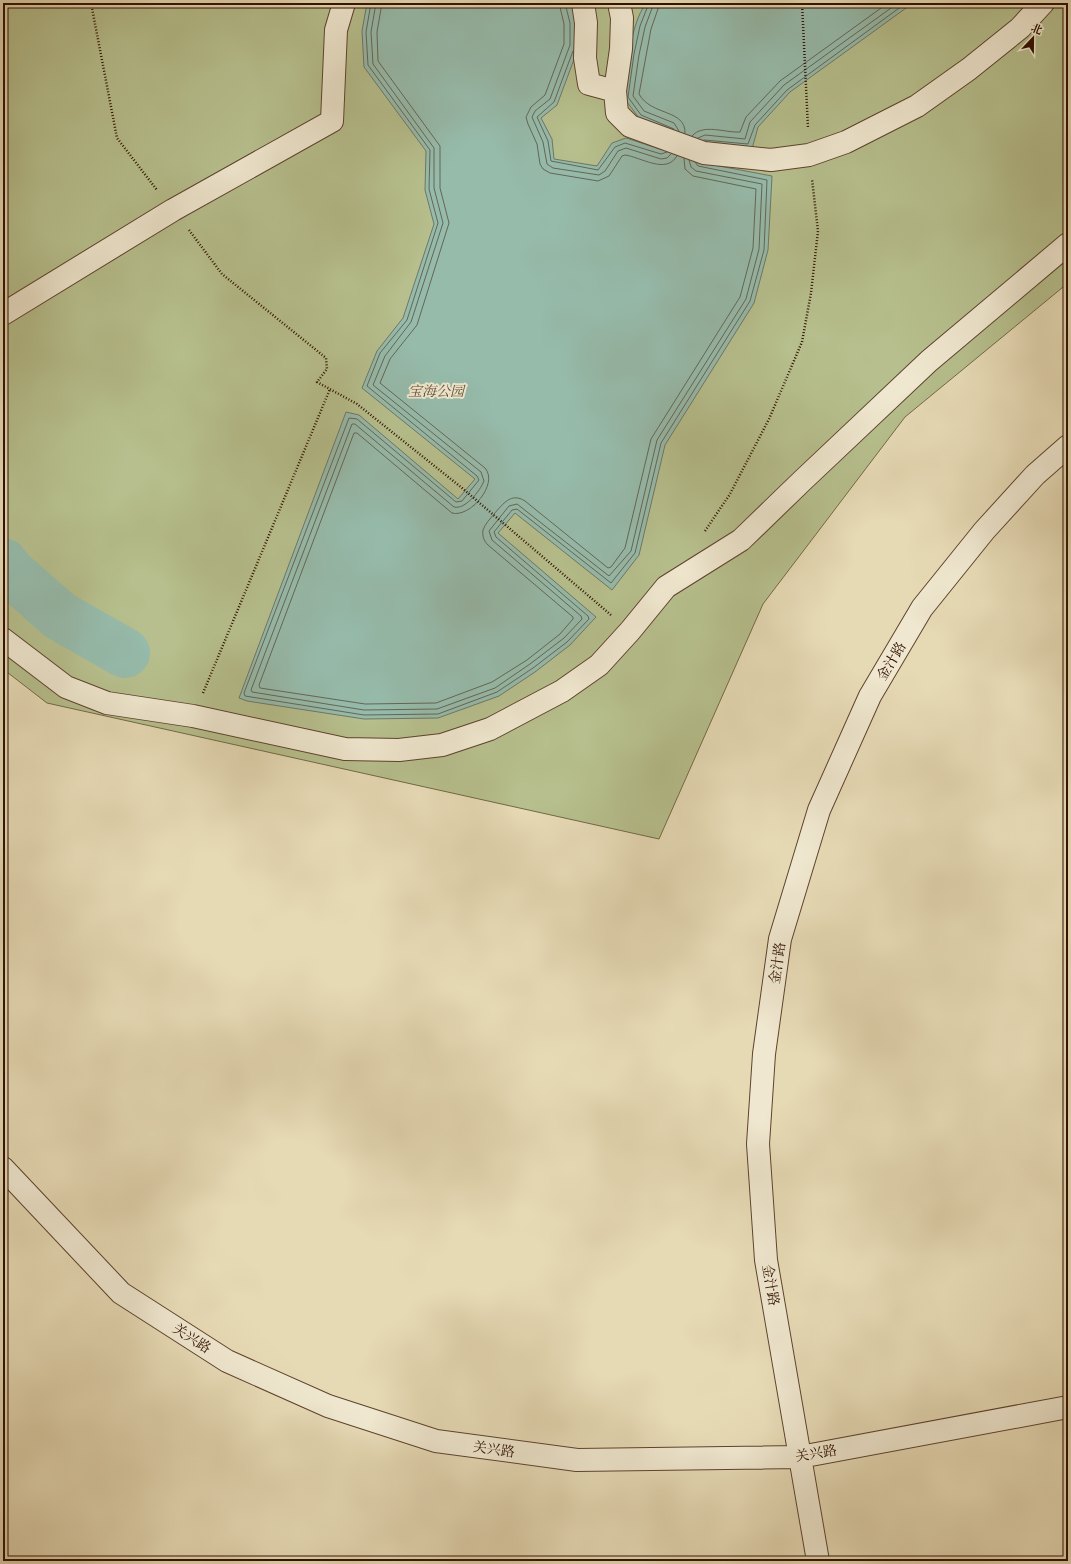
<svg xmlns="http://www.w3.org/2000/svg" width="1071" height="1564" viewBox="0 0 1071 1564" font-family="Cardo,'Noto Serif SC',serif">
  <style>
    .green { fill: #b6bf8d; stroke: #736846 }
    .water { fill: #96bbab; stroke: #6d7767 }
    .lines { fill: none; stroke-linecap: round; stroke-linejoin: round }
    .shore { stroke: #636656; stroke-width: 1 }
    .river { stroke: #96bbab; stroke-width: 50 }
    .minor-casing { stroke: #5e422d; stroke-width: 24 }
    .path { stroke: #301000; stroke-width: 2.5; stroke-dasharray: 1 2; stroke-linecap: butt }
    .minor { stroke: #efe7cf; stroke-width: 22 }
    .labels { text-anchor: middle; stroke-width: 4; stroke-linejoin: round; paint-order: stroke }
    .park-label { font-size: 14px; font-style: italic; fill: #5f4d31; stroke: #efe7cf }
    .street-label { font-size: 14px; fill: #301000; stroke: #efe7cf }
  </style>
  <rect width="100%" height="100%" fill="#e6dab5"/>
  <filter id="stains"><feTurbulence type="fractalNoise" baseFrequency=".005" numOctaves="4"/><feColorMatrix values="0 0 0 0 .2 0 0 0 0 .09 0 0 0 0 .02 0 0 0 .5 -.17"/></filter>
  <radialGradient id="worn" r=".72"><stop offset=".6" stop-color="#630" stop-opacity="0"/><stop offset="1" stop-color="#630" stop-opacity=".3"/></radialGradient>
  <path class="green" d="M3,3H1068V283L905,417L763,604L659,839L47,703L3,669Z"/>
  <path class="water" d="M367,3H573L579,46L557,105L541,118L552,139L554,159L597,166L612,143L626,138L663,150L671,131L639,118L624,98C628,69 629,27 646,3H913L790,92L758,127L752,149L698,162L772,176L768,250L754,303L665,445L639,555L612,590L515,513L498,533L596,617L570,645L535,672L499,696L438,718L364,719L247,701L239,698L346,412L359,415L458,499L475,479L362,388L377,351L403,318L434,224L425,190L426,151L364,67L362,31Z"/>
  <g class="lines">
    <path class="shore" d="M371,3L366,32L368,65L430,150L429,189L438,223L407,320L380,353L367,386L477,476L479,480L462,501L456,502L357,419L349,418L244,693L245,696L364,715L438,714L497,692L533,668L567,642L589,619L588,616L496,537L494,532L512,510L517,509L611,583L635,553L661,443L750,301L764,250L767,180L698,166L695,162
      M376,3L371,32L373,64L434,148V188L443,223L411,322L385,356L373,385L481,472L484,481C480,491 465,510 454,507L355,424H352L251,690L252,692L364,710L437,709L495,688L530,664L564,638L582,619L581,616L492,540L489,531L509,506L517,504L609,576L631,551L657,440L746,299L759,249L762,184L696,171L691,167L689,160
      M382,3L377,32L378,61L440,146V188L449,223L417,325L390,359L380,383L485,468C499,484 470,518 452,513L357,433H354L259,685L260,688L365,704L436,703L492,682L527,660L560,634L573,619V617L488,545C484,541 482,536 483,530C485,524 490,519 494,514C503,504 511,492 525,501L608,568L611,567L625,548L651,439L740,297L753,248L756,189L693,176L685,169L684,158
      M559,3L564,24V44L545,95L531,107L526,117L528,124L537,144L540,164L543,169L550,173L598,181L609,176L622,156L625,155C641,157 666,175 677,156
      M565,3L570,23V45L550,99L535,111L532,117L543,142L547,164L553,168L599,175L605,171L618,151L626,148L661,159L667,158L671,154
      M649,3L640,26L634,54L628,97L641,115L674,129
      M654,3L645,27L639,55L633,96L644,111L674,123L679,131
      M660,3L651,29L639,94C651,116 686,109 685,133
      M573,51L554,102L537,117L548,141L551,161L598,170L615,147L625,143L661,154L667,152
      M692,136C703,123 725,133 740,132L746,117L780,81L888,3
      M698,138L705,135L745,139L750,122L784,85L898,3
      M704,140L748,144L755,125L787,90L906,3"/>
    <path class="river" d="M3,563L11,573L60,616L125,653"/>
    <defs>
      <path id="minor" d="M583,3L586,23L585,58L589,84L615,91
        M619,3L622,18L621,49L615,91L617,113L630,126L704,153L771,160L809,155L846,142L917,106L969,69L1020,28L1043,3
        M3,314L173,210L332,121L336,30L344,3
        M3,639L66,687L107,703L193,716L345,749L399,750L442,745L490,729L562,691L599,665L630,631L666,587L741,540L803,480L929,361L1068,244
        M3,1168L121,1293L227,1361L328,1406L436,1441L577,1460L800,1457L1068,1407
        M818,1561L766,1260L758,1144L764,1054L780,939L819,810L870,696L922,608L984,531L1035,475L1068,446"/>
    </defs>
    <use href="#minor" class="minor-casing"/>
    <path class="path" d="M91,3L117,138L157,190
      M802,3L808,128
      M189,230L222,274L326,358L327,369L317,382L357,404L462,488L611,615
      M705,531L730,494L769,419L802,342L811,293L818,231L812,179
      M203,693L330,389"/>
    <use href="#minor" class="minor"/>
  </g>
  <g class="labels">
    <g class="park-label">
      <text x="436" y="396">宝海公园</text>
    </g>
    <g class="street-label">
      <text transform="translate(891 661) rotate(-59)" y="5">金汁路</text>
      <text transform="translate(777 963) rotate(-82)" y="5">金汁路</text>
      <text transform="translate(771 1285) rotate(80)" y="5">金汁路</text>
      <text transform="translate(192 1338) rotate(33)" y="5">关兴路</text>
      <text transform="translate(494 1449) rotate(8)" y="5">关兴路</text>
      <text transform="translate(816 1453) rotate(-9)" y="5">关兴路</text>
    </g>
  </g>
  <rect width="1071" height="1564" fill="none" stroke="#e6dab5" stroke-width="16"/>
  <rect x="4" y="4" width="1063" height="1556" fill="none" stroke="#301000" stroke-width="2"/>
  <rect x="8" y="8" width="1055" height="1548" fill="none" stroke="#301000"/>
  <g transform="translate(1033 38) rotate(22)" stroke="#efe7cf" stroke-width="3" paint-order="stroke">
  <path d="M0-3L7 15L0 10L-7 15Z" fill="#301000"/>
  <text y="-6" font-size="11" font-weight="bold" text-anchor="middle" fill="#301000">北</text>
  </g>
  <rect width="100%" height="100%" filter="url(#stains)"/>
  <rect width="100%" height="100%" fill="url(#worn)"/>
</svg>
